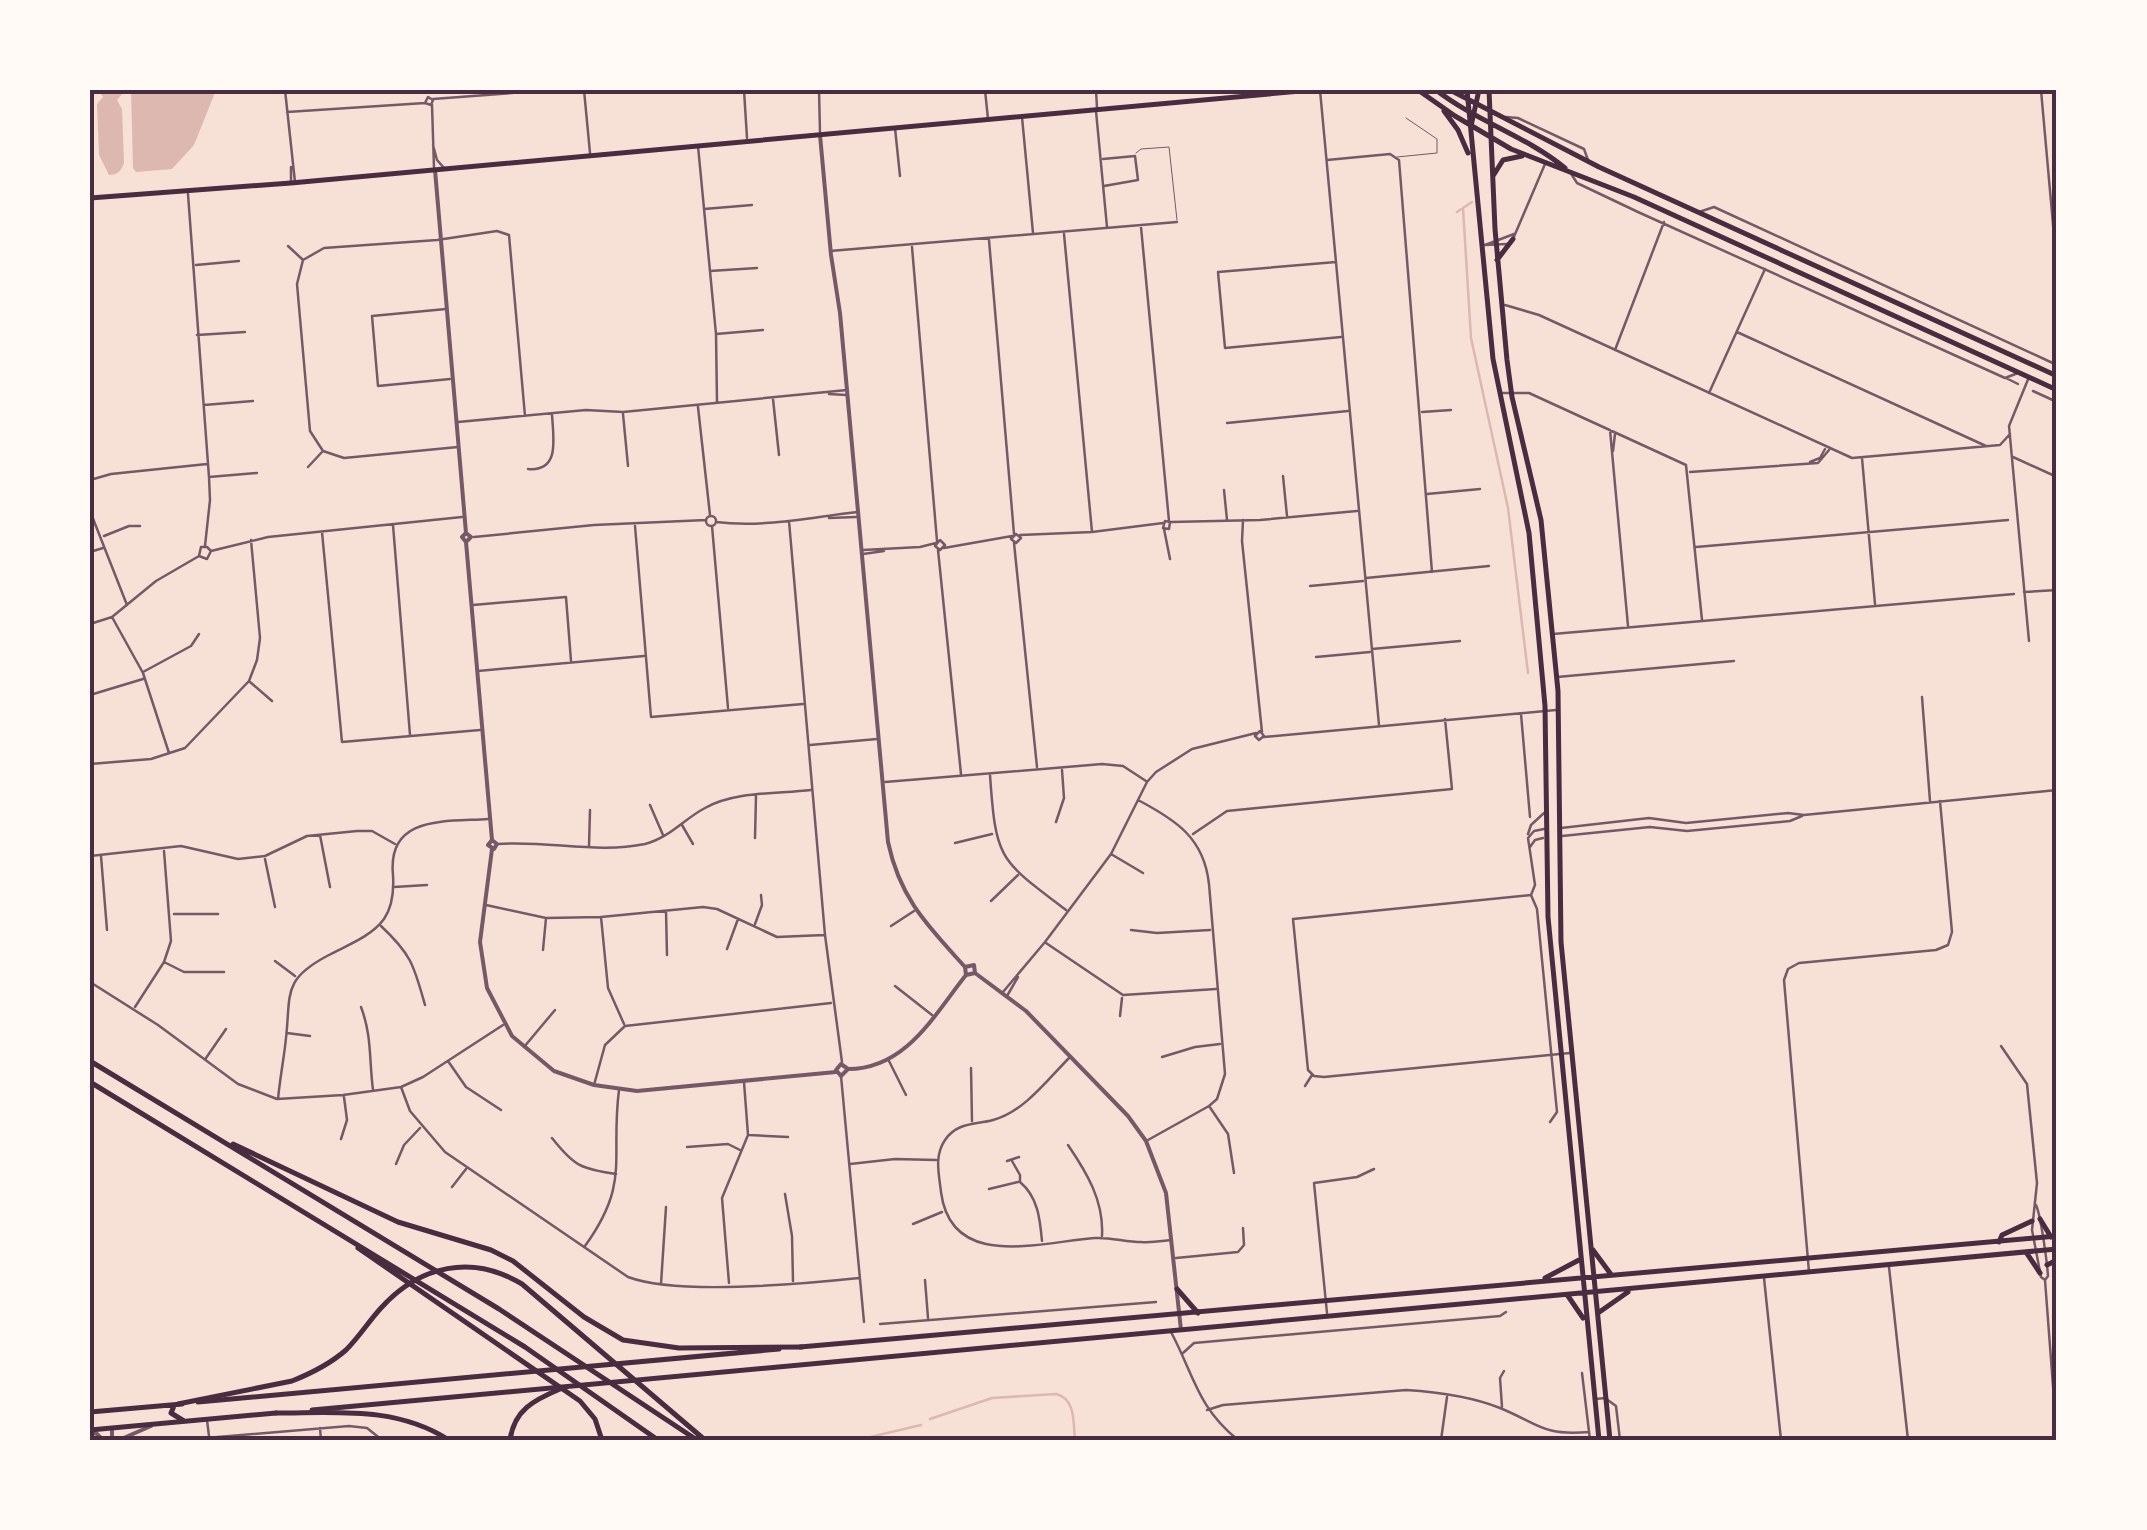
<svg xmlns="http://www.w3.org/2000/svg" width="2147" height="1530" viewBox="0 0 2147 1530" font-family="'Public Sans',sans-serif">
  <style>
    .water { fill: #dcb8b0 }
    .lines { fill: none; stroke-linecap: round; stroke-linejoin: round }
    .stream { stroke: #dcb8b0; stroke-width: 2.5 }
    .service { stroke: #755966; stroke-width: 1 }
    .minor { stroke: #755966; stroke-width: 2.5 }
    .tertiary { stroke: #755966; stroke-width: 4 }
    .primary { stroke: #4a2c40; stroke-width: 5 }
    .trunk { stroke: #4a2c40; stroke-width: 5 }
    .motorway { stroke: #4a2c40; stroke-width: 5 }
    .neatline { fill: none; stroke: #4a2c40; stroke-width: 4 }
  </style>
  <rect width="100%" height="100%" fill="#f7e1d7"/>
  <path class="water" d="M98,90H122L123,93L117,100L122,109L124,163C121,171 118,175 109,175L99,155L97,104L103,97Z
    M131,90H216L194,145L172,169L136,172L133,168Z"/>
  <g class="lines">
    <path class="stream" d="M1463,208L1471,338L1508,508L1528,673
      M1457,212L1472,202
      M930,1419L992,1398L1056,1394C1076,1399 1073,1422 1075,1440
      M866,1438L921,1425"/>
    <path class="service" d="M1136,153L1141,149L1169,147L1177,220
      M1397,157L1437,153V139L1406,118"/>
    <path class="minor" d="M285,90L295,182
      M584,90L590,153
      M744,90L747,138
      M819,90L820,133
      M985,90L988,119
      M1096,90L1097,108
      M1320,90L1379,725
      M2041,90L2057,269
      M428,97L433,100L431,105L425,103Z
      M433,99L552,90
      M432,105L434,168
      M1096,111L1107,227
      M287,112L425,103
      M1022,117L1033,233
      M1506,117L1518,118L1584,149L1588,160
      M895,128L900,176
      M433,145L437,160L445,169
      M698,146L716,334L717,402
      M1103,159L1135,156L1138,180L1104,186
      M1327,160L1390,154L1399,160L1432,572
      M291,167V183
      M1570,172L1577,183L1638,212L2005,378L2018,373
      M188,194L209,477L210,500L205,546
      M704,209L752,205
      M1699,212L1714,207L2057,365
      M1141,227L1169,521
      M1064,234L1092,532
      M1513,239L1545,164
      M989,240L1014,534
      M1485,245L1507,244
      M1485,245L1514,234
      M288,246L302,259
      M912,247L937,541
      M830,251L1177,222
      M1336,262L1218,272L1225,348L1341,337
      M196,265L239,261
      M710,271L757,268
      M1505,305L1539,315L1852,458L2000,445L2010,434
      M446,309L372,316L378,386L450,379
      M1737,332L1986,446
      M716,334L763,330
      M197,335L245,332
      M1615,350L1664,222
      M2006,378L2018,384
      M2033,391L2057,402
      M1501,393H1529L1686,465L1702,620
      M1709,393L1765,269
      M829,394L846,395
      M773,399L779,455
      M204,405L253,401
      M698,407L710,515
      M1422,412L1451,410
      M623,414L628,466
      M458,422L586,410L623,412L847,390
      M1227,423L1348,411
      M1610,430L1628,626
      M458,447L344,458L323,451L310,431L297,284L303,260L324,248L437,240L497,231L509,235L525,416
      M1613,451L1615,434
      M2013,457L2057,477
      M1862,458L1875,604
      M1810,462L1820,458L1825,449
      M308,467L322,452
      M528,469C561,472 553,437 552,414
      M1690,472L1818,463L1829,450
      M1283,476L1287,516
      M209,477L257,473
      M90,480L111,474L207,464
      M1224,490L1227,520
      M1427,494L1480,489
      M90,511L127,605
      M706 521a5 5 0 1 1 10 0a5 5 0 1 1-10 0Z
      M829,518L856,517
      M1243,520L1242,541L1262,732
      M789,521L825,935L842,1062
      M1165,521L1170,522L1169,529L1163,528Z
      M716,522C764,528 811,517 858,512
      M1171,522L1260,520L1357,511
      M393,525L410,735
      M635,526L651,717L803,704
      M712,526L728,708
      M1164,529L1170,559
      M322,532L342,742L480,730
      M1016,534L1021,538L1016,543L1011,539Z
      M1020,535L1092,532L1163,523
      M104,536L129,526H140
      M474,537L594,525L706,520
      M940,540L945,545L940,550L935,546Z
      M1014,543L1037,767
      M1696,547L2008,520
      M944,548L1012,536
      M863,550L920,547L936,543
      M938,550L961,774
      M211,551L268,537L462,517
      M90,552L103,548
      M863,554L884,551
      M1366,578L1489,566
      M1310,586L1363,581
      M2024,592L2057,590
      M473,605L566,597L571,661
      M112,617L143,673L169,753
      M90,624L112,617L156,581L199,556L201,547H207L211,551L207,559L199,556
      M1553,634L2014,594
      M2029,641L2009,426L2029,377
      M1372,649L1460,641
      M1316,657L1370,652
      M478,671L644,656
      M143,672L191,646L199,634
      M1557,677L1734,661
      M250,682L272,701
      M90,695L143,679
      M1922,697L1930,801
      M1521,714L1530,817
      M1260,731L1264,736L1259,740L1255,736Z
      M1264,737L1556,710
      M810,745L877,739
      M90,764L151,759L185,748L249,681L257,660L260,638L251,540
      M990,775C996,861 999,859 1066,910
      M885,782L1102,764L1123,766L1146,781
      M1138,800C1176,820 1204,838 1209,884L1225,1074L1217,1099L1209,1106L1148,1140
      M650,805L663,835
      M1056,822L1064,798L1062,770
      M682,825L693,844
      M1561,828L1649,818L1686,823L1788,813L1804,815L2057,790
      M1544,829L1534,831L1528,838L1535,885L1531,895L1537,909L1557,1112L1550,1122
      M1193,834L1227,811L1452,789L1445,719
      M1528,834L1531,825L1544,813
      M320,835L330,887
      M1562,836L1650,827L1687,831L1790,821L1802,816
      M755,838L756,796
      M955,843L992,834
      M498,844C547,840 597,854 645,844C669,838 684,819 705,808C735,791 778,794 811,790
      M589,846L590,810
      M1530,847L1535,840L1543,838
      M1111,854L1143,873
      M90,856L181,846L238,859L265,856L307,836L357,831H372L395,844
      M101,856L107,930
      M265,859L275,907
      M394,887L427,885
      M1531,895L1293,919L1308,1070L1314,1076L1324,1077L1570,1053
      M991,901L1018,875
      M486,905L546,918L601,917L703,907L717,909L777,937L824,935
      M666,911L667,955
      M174,914H218
      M601,917L608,988L624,1024
      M755,924L762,905L761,895
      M381,926C412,955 414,966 425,1005
      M891,926L914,911
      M1131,930L1157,933L1210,930
      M1046,943L1123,995L1216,989
      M727,949L738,919
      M543,950L546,918
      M275,961L295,976
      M164,962L184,972H224
      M90,982L158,1025L238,1084L277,1099L343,1095L401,1087L423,1077L503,1025
      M895,986L932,1015
      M1003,992L1045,942L1111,854L1147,782L1156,772L1192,749L1256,733
      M1007,996L1018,977
      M135,1007L164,962L171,941L164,851
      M361,1007C372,1036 369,1059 373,1090
      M1120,1016L1122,998
      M287,1033L310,1036
      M2001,1046L2027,1084L2037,1183L2032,1230L2041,1277L2045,1280
      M524,1047L555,1010
      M1070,1057C1048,1079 1024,1112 993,1120C975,1125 957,1122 945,1140C934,1156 939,1174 941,1192C951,1271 1040,1242 1095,1238C1110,1237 1126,1242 1141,1242C1151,1243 1162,1241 1172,1240
      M1162,1057L1195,1047L1220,1044
      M206,1058L226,1029
      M448,1061L466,1087L501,1110
      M889,1061L906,1095
      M971,1068L972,1121
      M841,1076L864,1322
      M594,1085L605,1045L625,1026L831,1003
      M1305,1086L1312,1075
      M401,1087L410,1111L445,1152L628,1277C679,1296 802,1284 859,1278
      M278,1099C280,1078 284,1058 286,1038C291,994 282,980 327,956C345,946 371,937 384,919C393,906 394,891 393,875C387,815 446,822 488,819
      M1209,1106L1228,1134L1234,1173
      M749,1135L788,1137
      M552,1138C574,1166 581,1169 616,1174
      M341,1139L347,1120L344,1097
      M1068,1145C1087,1173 1104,1201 1102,1236
      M687,1147L728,1144L740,1150
      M1007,1161L1019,1157
      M1012,1161L1020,1175V1182C1038,1197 1040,1219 1042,1241
      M396,1164L404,1145L420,1128
      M850,1164L895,1159L936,1160
      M452,1187L466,1169
      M989,1189L1018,1182
      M785,1194L792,1236L793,1281
      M2036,1205C2041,1216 2047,1262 2048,1276L2045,1280L2057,1439
      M913,1224L942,1212
      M585,1246C631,1182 610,1160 619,1090
      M1176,1258L1238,1252L1244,1245L1243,1228
      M1889,1267L1908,1440
      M1809,1272L1784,980L1788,969L1799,963L1936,950L1948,945L1952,932L1940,801
      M1764,1278L1781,1440
      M925,1280L928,1318
      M729,1283L722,1198L748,1135L744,1082
      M661,1284L666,1207
      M1327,1313L1314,1183L1357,1177L1374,1169
      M880,1324L1156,1302
      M1171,1332C1194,1375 1197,1407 1238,1440
      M1183,1353L1194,1343L1500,1316L1506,1312
      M1582,1373L1590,1440
      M1596,1399L1605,1398L1616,1406L1620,1440
      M1502,1407L1500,1378L1504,1371
      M1207,1410L1223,1405L1406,1390C1438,1392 1470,1396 1500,1408C1539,1424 1542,1436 1589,1432
      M207,1420L209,1436
      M320,1428L321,1440
      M182,1440L349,1426L367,1428L382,1440
      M1441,1440L1447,1397"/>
    <path class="tertiary" d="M820,135L831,255L840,313L888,842C900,899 928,926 965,967
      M435,170L466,533
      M466,542L462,537L466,533L471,537L466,542L492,840
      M492,840L497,844L494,849L488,845Z
      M492,849L480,942L487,988L512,1036L554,1071L594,1085L637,1091L836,1072
      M975,973L974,965L965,967L966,975L975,973L1026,1011L1128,1116L1146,1141L1166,1193L1181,1330
      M848,1069L841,1076L836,1070L841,1064L848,1069C906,1069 934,1015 966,975
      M112,1428V1440
      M90,1432L97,1434L103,1440
      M119,1440L151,1426"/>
    <path class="primary" d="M1471,126L1479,90
      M90,198L291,183L1312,90"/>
    <path class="trunk" d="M1418,90L1455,116L1511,149L1634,197L2057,390
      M1436,90C1476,121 1526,136 1565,168
      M1450,90L1599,167L2057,376
      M1467,90L1493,359L1529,533L1545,706L1548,917L1599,1440
      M1489,90L1495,229L1507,360L1512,397L1541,520L1558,691L1561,942L1610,1440
      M1444,111L1458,130L1468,153
      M1493,176L1503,160L1522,156
      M1497,260L1513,239
      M2040,1219L2051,1237
      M1999,1242L2002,1235L2032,1221
      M1593,1250L1610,1273
      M2026,1252L2040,1273
      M2047,1265L2057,1260
      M1545,1278L1579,1260
      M1177,1289L1198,1313
      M1568,1296L1583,1318
      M1598,1313L1628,1292
      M800,1347L2057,1236
      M198,1402L779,1349
      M174,1406L171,1413L184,1421
      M312,1410L2057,1249
      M90,1412L182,1404
      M90,1430L276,1413"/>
    <path class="motorway" d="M90,1061L499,1309L697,1440
      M90,1082L525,1347L658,1440
      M233,1144L398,1222L491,1250L513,1261L584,1317L623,1340L679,1348L802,1347
      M358,1248L580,1401L595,1419L602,1440
      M178,1404L292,1381C312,1373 330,1364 346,1350C359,1337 369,1321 381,1308C420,1265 472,1254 522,1284L705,1440
      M276,1413C337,1413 396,1406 449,1440
      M510,1440C514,1410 534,1400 560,1389"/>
  </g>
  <rect width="2147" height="1530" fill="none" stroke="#fffaf5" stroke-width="185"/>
  <rect x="92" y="92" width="1962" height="1346" class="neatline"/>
</svg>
